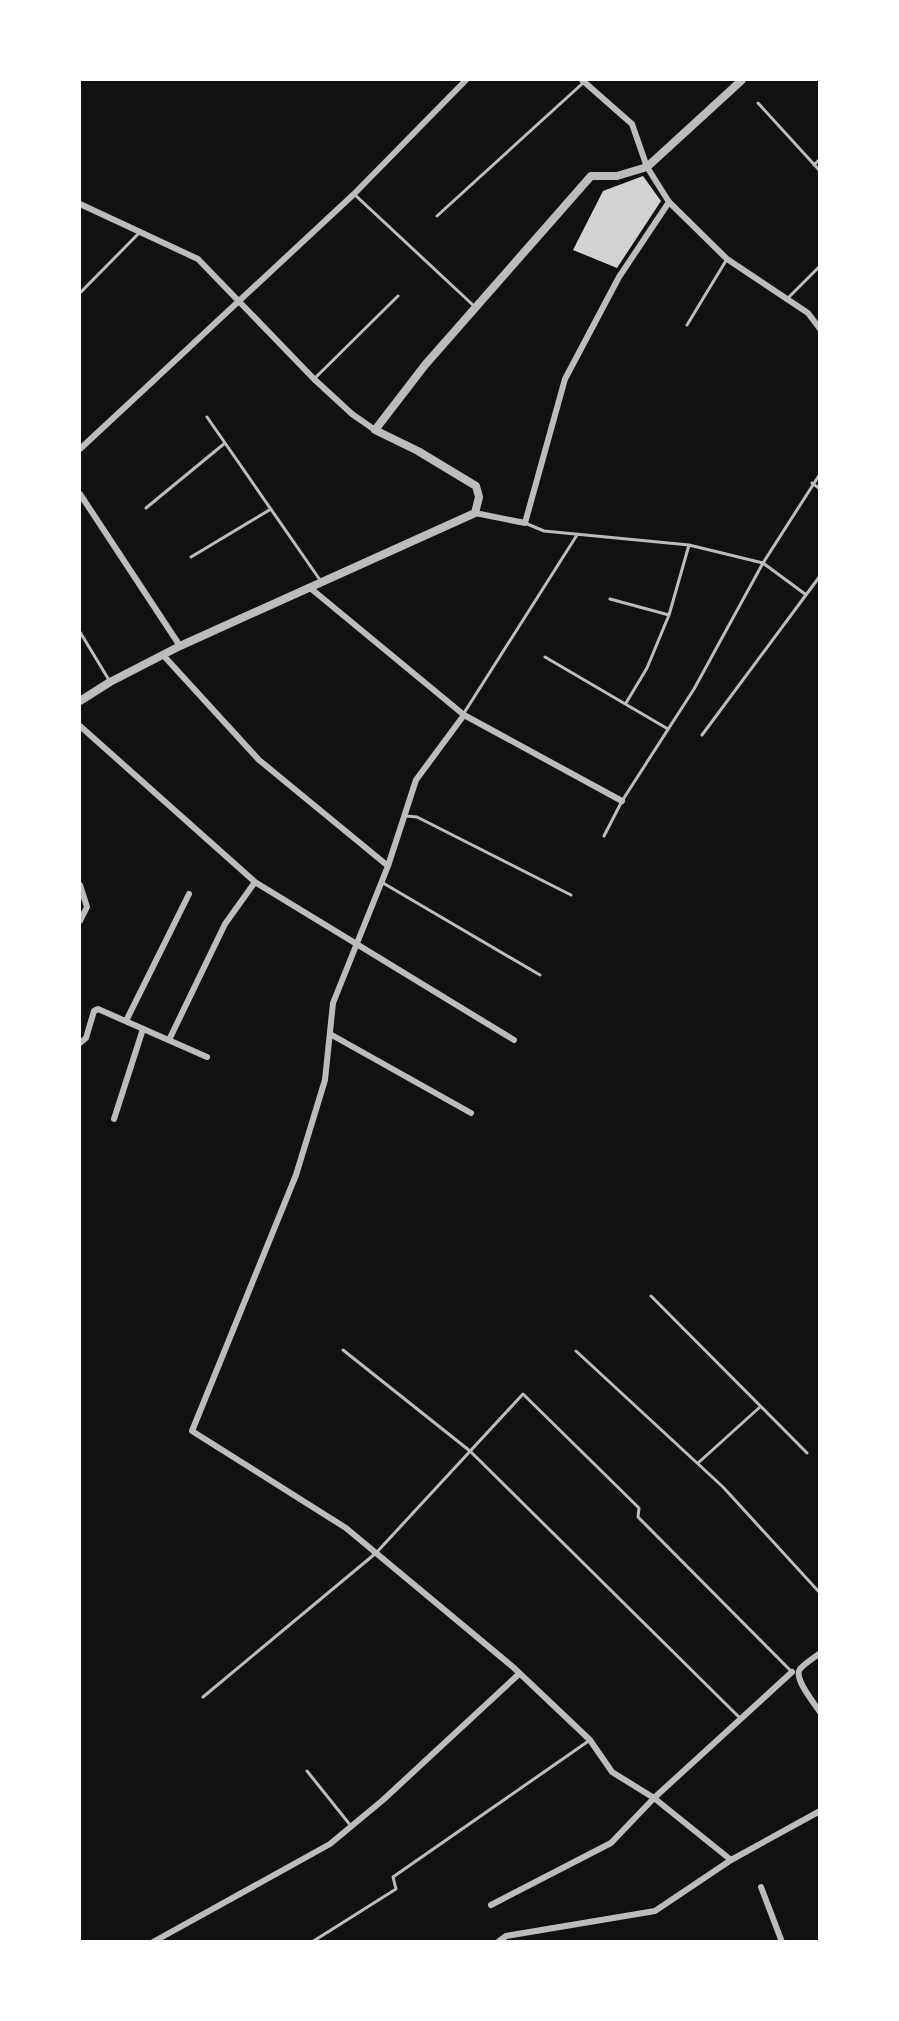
<svg xmlns="http://www.w3.org/2000/svg" width="899" height="2021" viewBox="0 0 899 2021" font-family="Rubik,sans-serif">
  <style>
    .building { fill: #d3d3d3 }
    .lines { fill: none; stroke-linecap: round; stroke-linejoin: round }
    .service { stroke: #bcbcbc; stroke-width: 3 }
    .minor { stroke: #bcbcbc; stroke-width: 6 }
    .tertiary { stroke: #bcbcbc; stroke-width: 8 }
  </style>
  <rect width="100%" height="100%" fill="#111"/>
  <path class="building" d="M643,176L661,201L617,268L573,250L603,191Z"/>
  <g class="lines">
    <path class="service" d="M758,103L820,171
      M814,165L820,159
      M354,194L474,306
      M437,216L583,83
      M80,293L140,232
      M787,299L820,266
      M687,325L727,259
      M314,379L398,296
      M207,417L320,580
      M812,483L820,489
      M146,508L225,443
      M525,523L544,531L689,545L763,563L805,594
      M191,557L271,509
      M610,599L669,615
      M80,632L109,680
      M545,657L668,729
      M626,703L647,668L669,615L689,545
      M464,713L577,535
      M702,735L820,576
      M406,816L417,817L571,895
      M604,836L622,801L694,689L763,563L820,474
      M383,883L540,975
      M651,1296L807,1453
      M343,1350L470,1451L740,1718
      M576,1351L723,1487L820,1593
      M698,1463L760,1407
      M203,1697L376,1553L523,1394L639,1508L638,1517L791,1671
      M307,1771L351,1826
      M312,1942L396,1889L393,1877L590,1740"/>
    <path class="minor" d="M669,202L727,259L808,313L820,329
      M80,204L198,259L314,379L352,414L375,430
      M80,449L354,194L466,80
      M80,494L180,646
      M475,513L525,523L565,379L619,277L669,202L647,167L632,124L582,80
      M309,587L464,715L622,801
      M163,655L259,760L388,866
      M464,715L416,780L388,866L333,1003L325,1080L296,1175L192,1431L346,1528L513,1667L590,1740L612,1772L654,1798L731,1860
      M80,726L255,882L514,1040
      M80,885L87,907L80,921
      M126,1021L189,894
      M330,1034L471,1113
      M169,1040L225,924L255,882
      M80,1043L86,1038L94,1011L98,1009L207,1057
      M114,1119L143,1029
      M820,1653C814,1658 805,1663 800,1669C793,1678 814,1703 820,1712
      M761,1887L782,1942
      M491,1905L611,1843L654,1798L792,1672
      M153,1942L330,1844L383,1800L519,1674
      M498,1942L506,1936L655,1911L731,1860L820,1811"/>
    <path class="tertiary" d="M80,701L110,682L180,646L475,513L479,497L476,486L418,451L375,430L425,365L591,176H617L647,167L742,80"/>
  </g>
  <rect width="899" height="2021" fill="none" stroke="#ffffff" stroke-width="162"/>
</svg>
